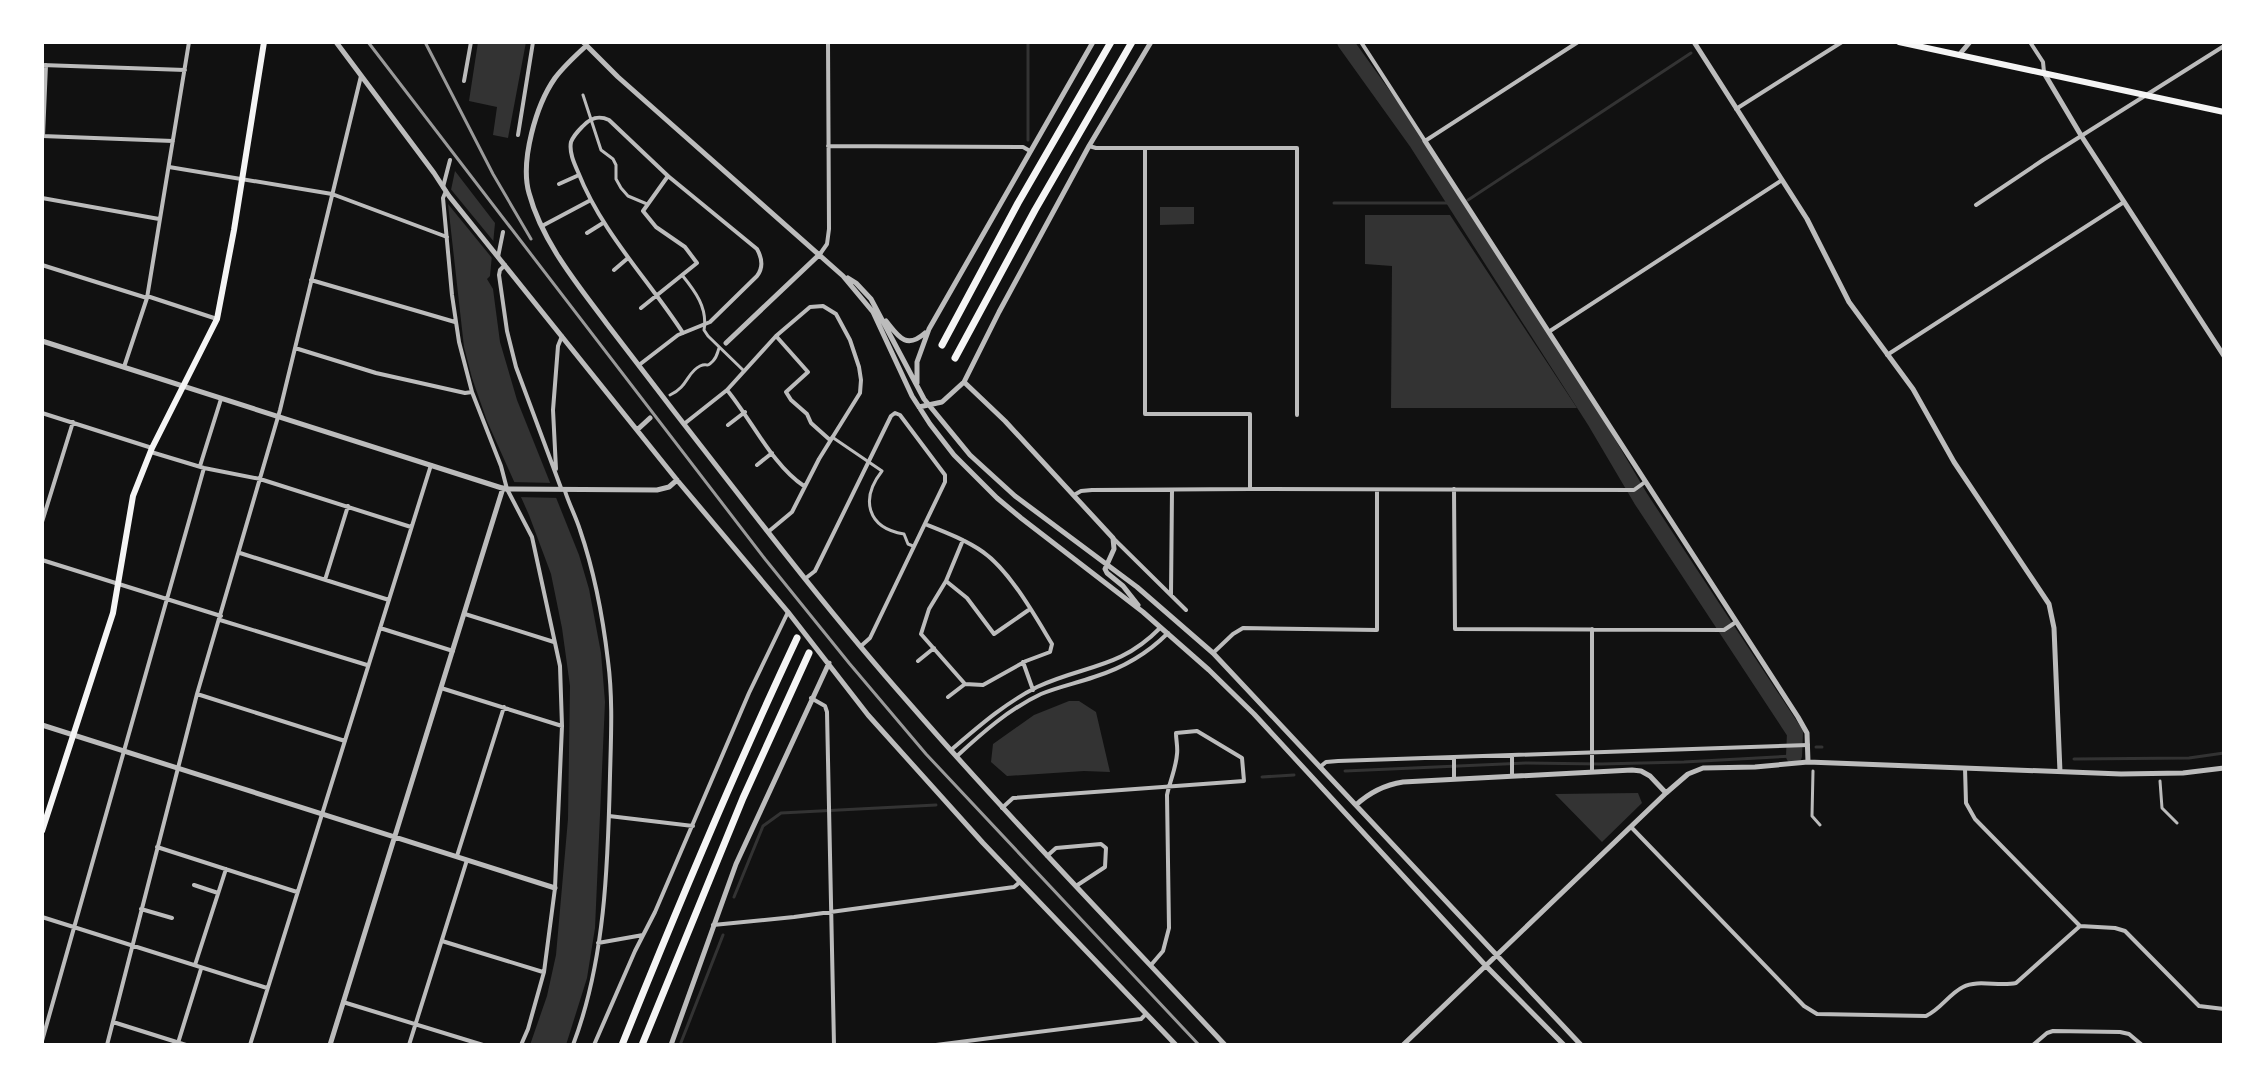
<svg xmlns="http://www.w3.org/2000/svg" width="2266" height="1087" viewBox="0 0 2266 1087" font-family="'IBM Plex Sans',sans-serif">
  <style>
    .water { fill: #333 }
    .pier { fill: #111 }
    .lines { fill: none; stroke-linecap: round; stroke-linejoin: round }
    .stream { stroke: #333; stroke-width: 3 }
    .river { stroke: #333; stroke-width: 16 }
    .pedestrian { stroke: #bcbcbc; stroke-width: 3 }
    .minor { stroke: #bcbcbc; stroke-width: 4 }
    .tertiary { stroke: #bcbcbc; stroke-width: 5 }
    .primary { stroke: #f5f5f5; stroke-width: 6 }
    .motorway { stroke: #f5f5f5; stroke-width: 7 }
    .rail { stroke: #9a9a9a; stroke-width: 3 }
  </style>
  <rect width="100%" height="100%" fill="#111"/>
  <path class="water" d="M478,42H526L508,138L493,135L497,107L469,101Z
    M455,171L495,223L490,276L487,279L493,289L500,342L517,400L579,555L589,589L601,653L605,702L595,928L587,978L566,1045H530L547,996L556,955L568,819L570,686L562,628L551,574L529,515L487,421L472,378L464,347L448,204Z
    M1160,207H1194V224L1160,225Z
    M1365,215H1450L1577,408H1391L1392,266L1365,264Z
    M1069,701H1079L1096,712L1110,772L1084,771L1007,776L991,762L993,744L1034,715Z
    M1638,793L1642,803L1602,842L1555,794Z"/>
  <path class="pier" d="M449,187L495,243L492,258L448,204Z
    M510,482L555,483L561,498L516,497Z"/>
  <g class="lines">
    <path class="stream" d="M1028,42V140
      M1468,200L1691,53
      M1334,203H1456
      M1816,747H1822
      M2074,759L2189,758L2224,753
      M1345,771L1526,763L1601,764L1684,762L1794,756
      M1262,777L1294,775
      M734,897L763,826L781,813L936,805
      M680,1045L723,935"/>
    <path class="river" d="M1345,42L1416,141L1595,421L1641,499L1795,733L1794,756"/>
    <path class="pedestrian" d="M583,95L601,150L613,159L616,165V179L621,188L628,196L647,204
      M682,275C695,291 708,308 704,330L708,336L744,371
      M670,395C688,387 687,372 700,366C709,362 705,369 713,361C717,357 717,354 719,348
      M832,437L882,471C860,499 867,528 904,534L908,544L913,546
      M1813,771L1812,816L1820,825
      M2160,781L2162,808L2177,823"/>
    <path class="minor" d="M1361,42L1425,141L1578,42
      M2030,42L2043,62L2044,72
      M42,65L185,70
      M464,81L471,42
      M1736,109L1842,42
      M518,135L533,42
      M42,136L173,141
      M43,136L46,65
      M828,146L1023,147L1030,151
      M1089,146L1096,148H1297V415
      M169,167L332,194L447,237
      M559,184L579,175
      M443,187L450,160
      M446,191L443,198L452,295L459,342L472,392L501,466L507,489L532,537L560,666L562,726L555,888L544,972L528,1029L521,1045
      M42,198L159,219
      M1976,205L2043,160L2224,46
      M542,226L589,201
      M587,233L603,223
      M820,254L827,244L829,229L828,42
      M498,257L503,232
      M42,265L147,298
      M505,265L500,270L499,275L507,331L516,367L561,488
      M614,270L628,258
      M311,280L455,322
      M147,296L217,319
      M641,308L697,263L685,247L656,227L643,211L668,176
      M1550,331L1782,180
      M776,336L808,372L786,392L791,400L807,414L811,423L830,440
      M295,348L376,373L465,393L472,392
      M1887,355L2124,202
      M639,365L678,335L710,322L757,276C764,267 762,258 757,249L668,176L609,120C598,115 590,118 582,127C578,131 573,137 571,142C569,152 574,163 578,172C602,233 648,279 683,333
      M124,367L147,298L189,42
      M727,390C751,419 773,466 804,486
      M42,413L152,448
      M684,424L727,390L776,336L810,307L823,306L836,314L850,340L859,367L861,380L860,393L819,459L792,512L768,532
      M728,425L745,412
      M151,452L204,468L260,479L411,527
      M757,465L772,453
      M200,466L221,399
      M556,469L553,410L558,346L562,336
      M1250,489L1634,490L1645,482
      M1454,489L1455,629L1724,630L1736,622
      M565,491C569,504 576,517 580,530C594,571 603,618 608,661C613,699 611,737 610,776C608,865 605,961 573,1045
      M1074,495L1081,491L1092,490L1250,489V414H1145V148
      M42,522L73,422
      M925,524C945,532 966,540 983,552C1010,571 1035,616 1052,644L1050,652L1026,661L983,685L965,684L921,634L929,609L946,581L963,540
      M1113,538L1186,610
      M240,553L389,600
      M42,560L221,616
      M806,578L815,571L891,416L895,413L900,415L945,475V482L870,638L861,646
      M325,580L348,506
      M946,581L967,598L994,634L1030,609
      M1171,595L1172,490
      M465,614L554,642
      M220,620L367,665
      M380,628L453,651
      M1213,653L1233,634L1243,628L1377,630V490
      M918,661L934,648
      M1023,662L1033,690
      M441,688L562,726
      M197,694L345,741
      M948,697L965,684
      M811,698L825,706L827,712L834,1045
      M951,750C978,727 1005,703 1037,687C1084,665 1120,669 1160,628
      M1512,755V775
      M957,756C982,733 1009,709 1041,694C1058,687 1077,683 1094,677C1123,668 1147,654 1168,633
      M1454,757V779
      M1320,767L1326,762L1338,761L1808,745
      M1965,768L1966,803L1975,819L2080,926
      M1592,772V629
      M1002,808L1013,798L1244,781L1242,758L1197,731L1176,733C1176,740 1178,748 1177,754C1176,768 1170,781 1167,795L1169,928L1163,951L1151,965
      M609,816L693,826
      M1632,828L1804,1006L1817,1014L1926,1016C1941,1009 1949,994 1963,987C1978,979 1999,987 2016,983L2080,926L2115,928L2125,931L2199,1006L2224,1009
      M157,847L297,892
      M457,856L504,707
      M1047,856L1056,848L1101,844L1106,848L1105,867L1076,886
      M194,885L218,893
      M141,909L172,918
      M42,917L267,988
      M713,925L794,917L1014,887L1020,882
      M442,941L543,972
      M598,943L643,935
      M195,965L226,869
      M343,1002L483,1045
      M113,1022L186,1045
      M42,1041L204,468
      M178,1043L201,969
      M107,1045L197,694L280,410L361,76
      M250,1045L431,465
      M409,1045L467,860
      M594,1045L635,951L655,912L749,693L788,612
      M936,1045L1141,1019L1146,1014
      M2033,1045L2047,1033L2053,1031L2120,1032L2129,1034L2142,1045"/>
    <path class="tertiary" d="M336,42L434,173L449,196L677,480L788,612L868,715L983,843L1176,1045
      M583,42L618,77L843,276L873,312L912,396L930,424L954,455L997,498L1021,518L1143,612L1209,670L1254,714L1486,966L1564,1045
      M1694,42L1807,219L1849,302L1913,389L1954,462L2049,604L2054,628L2060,772
      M586,46C575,56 564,66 555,78C536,105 520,161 529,193C542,242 578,285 607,324C629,353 651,381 673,410C750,509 826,609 909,703C1011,820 1119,931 1225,1045
      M1959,55L1970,42
      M2044,73L2082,137L2224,356
      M1425,141L1798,717L1807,733L1808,762
      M848,278L856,283L871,299L924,399L970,455L1015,496L1137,587L1213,653L1581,1045
      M886,321C898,336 906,350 925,333
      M42,341L505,489L657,490L669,487L677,480
      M726,343L820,254
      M964,382L1005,421L1113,538L1114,549L1105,569L1107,573L1123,586L1138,605
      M917,383V362L929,329L1093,42
      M919,407L942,402L964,382L999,312L1089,146L1151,42
      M637,430L650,418
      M42,725L555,888
      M1356,805C1370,792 1384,785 1403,782L1632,770L1641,771L1650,776L1666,793
      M330,1045L503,488
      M671,1045L736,864L829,663
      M1403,1045L1666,793L1688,774L1703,768L1755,767L1808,762L2121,774L2183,773L2224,768"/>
    <path class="primary" d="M1899,42L2224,112
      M42,831L113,613L133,496L152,448L217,319L234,230L264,42"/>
    <path class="motorway" d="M942,345L1018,203L1111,42
      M955,358L1035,210L1132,42
      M622,1045C677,908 734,772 797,638
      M642,1045L743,798L809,653"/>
    <path class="rail" d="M368,42L765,559L849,663L926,754L1199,1045
      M425,42L493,174L531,239"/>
  </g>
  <rect width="2266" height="1087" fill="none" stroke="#ffffff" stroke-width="88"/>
</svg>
